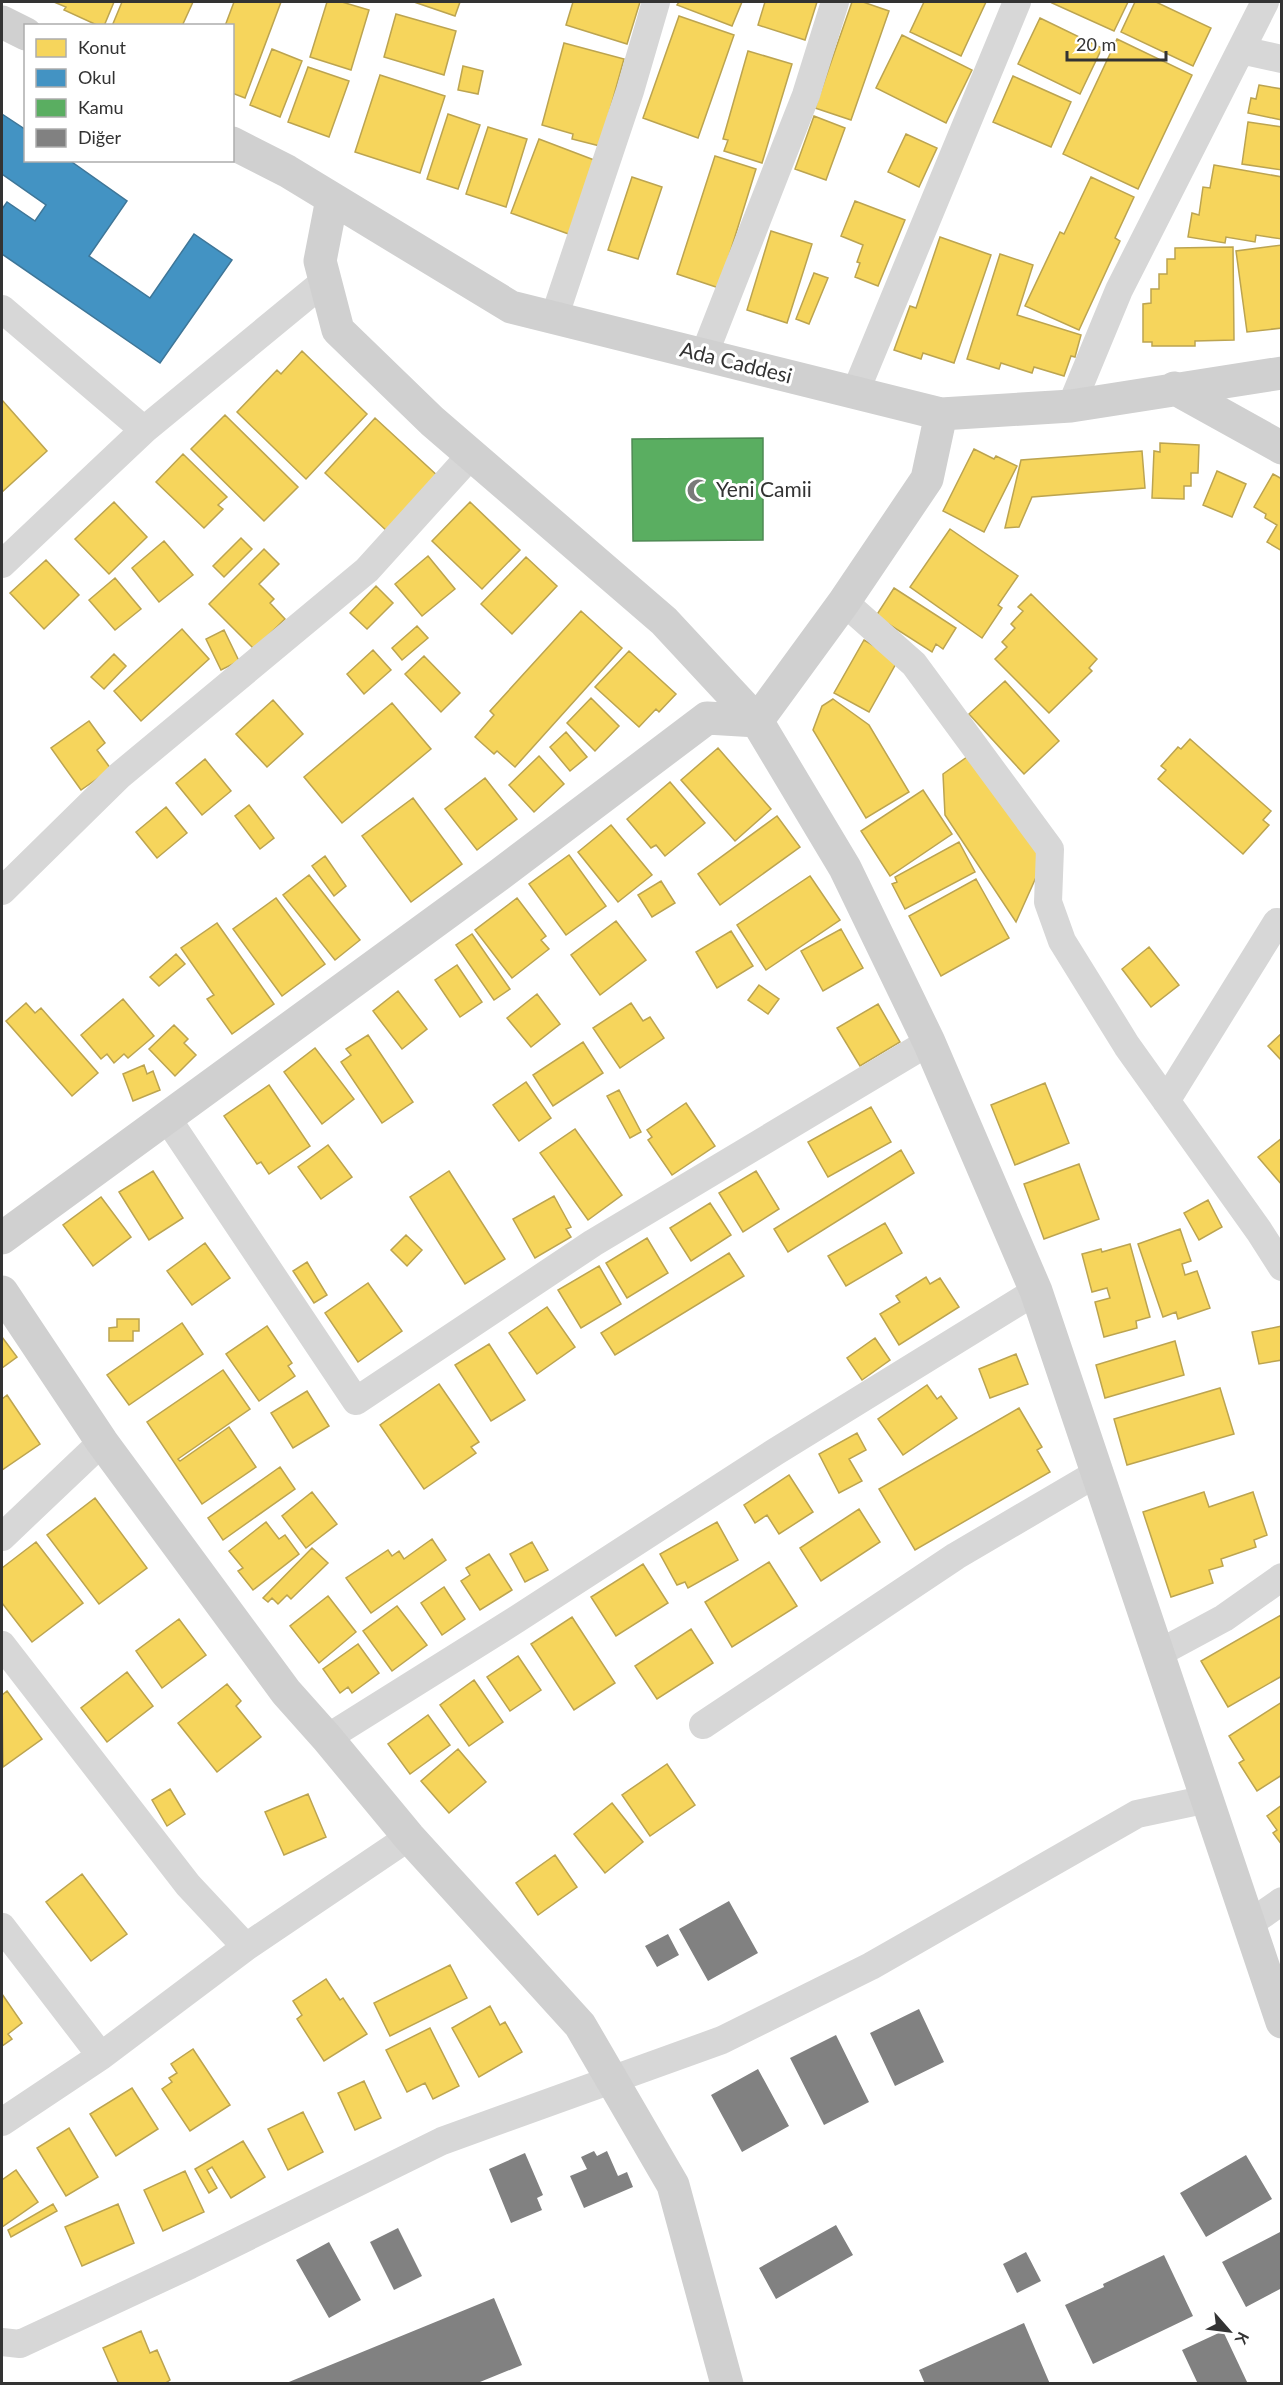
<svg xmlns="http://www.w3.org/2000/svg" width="1283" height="2385" viewBox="0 0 1283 2385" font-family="Lato,sans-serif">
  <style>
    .homes { fill: #f6d55c; stroke: #bca450; stroke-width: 1.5 }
    .schools { fill: #4393c3; stroke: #3e7698; stroke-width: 1.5 }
    .public { fill: #5aae61; stroke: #4e8953; stroke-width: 1.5 }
    .building { fill: #818181 }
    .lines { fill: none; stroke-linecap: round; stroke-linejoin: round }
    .street { stroke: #d7d7d7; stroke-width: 28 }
    .secondary { stroke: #d0d0d0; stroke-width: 33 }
    .labels { text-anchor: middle; stroke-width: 6; stroke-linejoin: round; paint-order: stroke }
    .street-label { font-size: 21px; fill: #333; stroke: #fff }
    .poi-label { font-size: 21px; fill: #333; stroke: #fff; text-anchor: start }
  </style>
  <rect width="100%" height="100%" fill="#fff"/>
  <path class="homes" d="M54,2H114L104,26H99L64,10L66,7Z
    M122,2H193L182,26H112Z
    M234,2H281L245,98L232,93V26H225Z
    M327,2H342L369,10L351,70L310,57Z
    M414,2H460L455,16Z
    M573,2H640L627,44L566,25Z
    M679,2H742L732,26L677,5Z
    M765,2H817L805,40L758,25Z
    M852,2H863L889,11L851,120L815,108Z
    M924,2H986L961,56L910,32Z
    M1053,2H1128L1114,31L1052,3Z
    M1135,2H1156L1211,28L1193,66L1121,32Z
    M396,14L456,31L444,75L384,57Z
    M679,16L734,35L698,138L643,118Z
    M1040,18L1102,48L1080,94L1018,64Z
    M902,35L972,70L946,123L876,88Z
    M1117,39L1192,75L1138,189L1063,154Z
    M564,43L624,59L600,146L572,139L573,134L542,125Z
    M272,49L302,61L280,117L250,105Z
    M748,51L792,64L762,163L724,151L728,140L723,139Z
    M463,66L483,71L478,94L458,90Z
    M308,67L349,81L329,137L288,122Z
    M380,75L445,96L420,173L355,152Z
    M1013,76L1071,102L1051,147L993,122Z
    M1259,85L1282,89V120L1248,113L1251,98L1256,99Z
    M448,114L480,125L458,189L427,179Z
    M814,116L845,128L826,180L795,169Z
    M1248,122L1282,127V170L1242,164Z
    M488,127L527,139L506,207L466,194Z
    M906,134L937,148L919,187L888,172Z
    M539,139L602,163L574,236L511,213Z
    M715,156L756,169L719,288L677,274Z
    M1214,165L1282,177V239L1256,235L1255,242L1226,237L1225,243L1188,237L1192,213L1199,215L1203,187L1210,188Z
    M632,177L662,187L638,259L608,250Z
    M1091,177L1134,197L1115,238L1120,241L1079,330L1025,306L1060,232L1064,234Z
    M855,201L905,220L878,286L855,277L860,263L857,262L863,245L841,236Z
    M771,231L812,244L787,323L747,310Z
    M940,237L991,255L954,363L923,353L921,359L894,350L910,306L916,308Z
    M1282,245V328L1247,332L1236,251Z
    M1233,247L1234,340L1195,341V346H1152V342H1143V304L1151,303V289H1159V274H1167V259H1175V248Z
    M1000,254L1033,265L1017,315L1081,335L1075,357L1071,356L1064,376L1034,367L1032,373L1001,363L999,369L967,359Z
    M814,273L828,278L809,324L796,319Z
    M302,351L367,414L306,479L237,412L277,370L281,374Z
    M2,400L47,451L2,492Z
    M225,415L298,487L264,521L191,449Z
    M375,418L440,478L389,533L325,473Z
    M1160,443L1199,445L1198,473H1191V486H1184V499L1152,498L1154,451L1160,452Z
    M974,449L994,459L996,456L1017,466L984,532L943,511Z
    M1142,451L1145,488L1032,497L1019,527L1005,528L1021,460Z
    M183,454L227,497L218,505L223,509L204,528L156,482Z
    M1217,471L1246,484L1232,517L1203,505Z
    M1273,474L1282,479V551L1267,542L1277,525L1265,518L1266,514L1254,507Z
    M114,502L147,537L109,574L75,539Z
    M470,502L520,550L482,589L432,541Z
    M950,529L1018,576L998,605L1002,608L982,638L910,587Z
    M241,538L252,549L224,577L213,566Z
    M164,541L193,575L159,602L132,568Z
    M264,549L279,564L259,584L274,599L270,603L285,619L254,649L209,604Z
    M428,556L455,589L422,616L395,584Z
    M526,557L557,586L512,634L481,604Z
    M46,560L79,595L44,629L10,593Z
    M115,578L141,609L115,630L89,600Z
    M376,586L393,603L367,629L350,613Z
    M894,588L956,628L943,649L936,644L932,652L876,616Z
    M1031,594L1097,659L1089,668L1092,671L1049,713L995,659L1007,647L1002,642L1015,628L1011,624L1023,611L1018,607Z
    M581,611L622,648L515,767L497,751L494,754L475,737L494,715L490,711Z
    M417,626L428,638L402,660L392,648Z
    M182,629L209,659L141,721L114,691Z
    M224,630L239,661L221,670L206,639Z
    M864,640L898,660L869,712L834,693Z
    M373,650L391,670L364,694L347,674Z
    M629,651L676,694L659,712L656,709L639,727L595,687Z
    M114,654L126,666L104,689L91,677Z
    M424,656L460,693L441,712L405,674Z
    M1005,681L1059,741L1024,774L969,714Z
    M591,698L619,726L595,751L567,723Z
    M833,699L869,725L909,792L866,818L813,730L822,706Z
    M273,700L303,734L267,767L236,734Z
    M392,703L431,749L342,823L304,777Z
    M89,721L105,743L97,750L111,769L81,790L51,748Z
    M566,732L587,757L570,771L550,747Z
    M1190,739L1271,811L1263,820L1269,825L1243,854L1158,779L1166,770L1161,766L1178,747L1181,749Z
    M718,748L771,809L735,841L681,780Z
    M539,756L564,784L534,812L509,785Z
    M967,757L1046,855L1016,922L945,815L943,774Z
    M205,759L231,791L202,815L176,783Z
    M485,778L517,819L477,850L445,809Z
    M670,782L705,823L665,856L656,845L651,848L627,819Z
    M923,790L952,834L890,876L861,831Z
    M413,798L462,864L411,902L362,836Z
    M249,805L274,838L260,849L235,816Z
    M166,807L187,833L157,858L136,832Z
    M777,816L800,847L720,905L698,874Z
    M611,825L652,875L618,902L578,852Z
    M959,842L975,872L905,909L892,884L897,882L895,877Z
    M569,855L606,906L566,935L529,884Z
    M325,856L346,886L334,896L312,866Z
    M309,875L360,940L335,960L283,895Z
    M810,876L840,920L766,970L737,925Z
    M976,879L1009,938L941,976L909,916Z
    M661,881L675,903L652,917L638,895Z
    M276,898L325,964L282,996L233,929Z
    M517,898L546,936L541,940L549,949L512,978L475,930Z
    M616,921L646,960L600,995L571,955Z
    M217,923L274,1004L232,1034L207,999L214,995L181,948Z
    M841,929L863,968L823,991L801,951Z
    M731,931L753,966L717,988L696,952Z
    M472,934L510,989L494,1000L456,945Z
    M1149,947L1179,985L1151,1007L1122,969Z
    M176,954L185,964L159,986L150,977Z
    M457,965L482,1002L460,1017L435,980Z
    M759,985L779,999L768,1014L748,1000Z
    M398,991L427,1029L402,1049L373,1011Z
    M537,994L560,1024L531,1047L507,1018Z
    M123,999L154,1036L128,1058L124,1054L114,1063L107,1054L101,1059L81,1035Z
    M26,1003L35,1013L41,1008L98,1073L72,1096L6,1021Z
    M631,1003L643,1021L650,1017L664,1038L620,1068L593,1028Z
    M878,1004L900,1042L860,1066L837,1028Z
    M174,1025L188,1039L184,1043L196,1055L175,1076L149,1049Z
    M1282,1033V1061L1268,1046Z
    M368,1035L413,1102L382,1123L341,1062L351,1055L346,1049Z
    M583,1042L603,1073L553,1106L533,1075Z
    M315,1048L354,1099L322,1124L284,1072Z
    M144,1065L147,1074L153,1071L160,1090L133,1101L123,1074Z
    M526,1082L551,1118L519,1141L493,1105Z
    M1045,1083L1069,1143L1015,1165L991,1105Z
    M269,1085L310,1146L269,1174L261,1162L257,1164L224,1116Z
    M619,1090L641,1132L630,1138L607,1096Z
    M686,1103L715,1146L672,1175L648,1140L652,1137L647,1130Z
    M871,1107L891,1142L828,1177L808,1142Z
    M575,1129L622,1195L588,1220L540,1153Z
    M1282,1138V1185L1258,1157Z
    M328,1145L352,1177L321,1199L298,1167Z
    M901,1150L914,1173L788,1252L774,1229Z
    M1079,1164L1099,1219L1044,1239L1024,1184Z
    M153,1171L183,1218L149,1240L119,1192Z
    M449,1171L505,1259L465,1284L410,1197Z
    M756,1171L779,1209L743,1232L719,1193Z
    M554,1196L571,1227L566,1229L571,1237L535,1258L513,1219Z
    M101,1197L131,1237L93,1266L63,1225Z
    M1208,1200L1222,1227L1199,1240L1184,1213Z
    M710,1203L731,1235L691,1261L670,1228Z
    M885,1223L902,1253L846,1286L828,1256Z
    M1180,1229L1191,1261L1182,1264L1185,1275L1197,1271L1210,1308L1178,1319L1176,1312L1163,1317L1138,1244Z
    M406,1235L422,1250L407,1266L391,1250Z
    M647,1238L668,1273L627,1298L606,1263Z
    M205,1243L230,1278L192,1305L167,1271Z
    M1130,1244L1150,1317L1136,1321L1137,1328L1104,1337L1095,1302L1110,1298L1107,1288L1092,1292L1082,1254L1101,1249L1102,1252Z
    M729,1253L744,1276L615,1355L601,1333Z
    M307,1262L327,1295L314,1303L293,1271Z
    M599,1266L621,1304L581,1328L558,1290Z
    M926,1277L930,1284L940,1278L959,1307L899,1345L880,1314L900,1302L896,1296Z
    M368,1283L402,1331L358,1362L325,1313Z
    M547,1307L575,1347L537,1374L509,1333Z
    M117,1319H139V1331H133V1341H109V1328L117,1327Z
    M182,1323L203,1354L129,1405L107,1375Z
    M267,1326L292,1363L288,1366L295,1376L259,1401L226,1354Z
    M1282,1326V1360L1259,1364L1252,1332Z
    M2,1337L17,1357L2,1368Z
    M875,1338L890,1360L862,1380L847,1358Z
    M1175,1341L1184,1375L1105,1398L1096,1365Z
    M489,1344L525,1400L491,1421L455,1365Z
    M1016,1354L1028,1384L990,1398L979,1369Z
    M223,1370L250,1409L178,1459L180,1461L229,1427L256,1467L202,1504L147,1422Z
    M439,1384L479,1442L471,1447L476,1453L424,1489L380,1425Z
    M927,1385L937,1399L941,1396L957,1418L903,1455L878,1419Z
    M1220,1388L1234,1434L1127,1465L1114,1419Z
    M307,1391L329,1426L293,1448L271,1413Z
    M7,1395L40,1444L2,1470V1399Z
    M1019,1408L1042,1447L1037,1450L1050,1472L915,1550L879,1489Z
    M857,1433L866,1450L849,1459L862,1481L839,1493L819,1454Z
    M280,1467L295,1489L223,1540L208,1518Z
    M789,1475L813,1512L779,1534L767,1515L755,1523L744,1505Z
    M312,1492L337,1524L306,1548L282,1516Z
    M1204,1492L1209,1507L1253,1492L1267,1535L1254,1540L1256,1547L1221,1559L1223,1566L1209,1570L1213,1583L1171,1597L1143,1512Z
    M95,1498L147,1568L99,1604L47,1535Z
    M859,1509L880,1542L821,1581L800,1548Z
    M266,1522L279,1539L285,1535L299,1554L253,1590L238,1571L243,1568L229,1551Z
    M717,1522L738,1560L688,1588L685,1582L677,1585L660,1554Z
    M432,1539L446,1560L371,1613L346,1578L388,1550L392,1556L399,1551L404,1559Z
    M36,1542L83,1603L32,1642L2,1603V1568Z
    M532,1542L548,1570L525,1582L510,1554Z
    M312,1548L328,1563L291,1599L287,1595L278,1604L272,1598L268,1602L263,1598Z
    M489,1554L512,1590L480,1610L461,1581L470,1575L466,1568Z
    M769,1562L797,1606L732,1647L705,1602Z
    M643,1564L668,1603L616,1636L591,1597Z
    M444,1587L465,1619L442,1635L421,1603Z
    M328,1596L356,1632L319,1663L290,1626Z
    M397,1606L427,1645L392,1671L363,1631Z
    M1281,1615L1282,1676L1228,1707L1201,1661Z
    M572,1617L615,1683L574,1710L531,1644Z
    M179,1619L206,1655L162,1688L136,1651Z
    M691,1629L713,1663L657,1699L635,1666Z
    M358,1644L379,1673L352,1693L348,1687L340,1693L323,1669Z
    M518,1656L541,1690L510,1711L487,1677Z
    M127,1672L153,1706L107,1742L81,1708Z
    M474,1680L503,1722L469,1746L440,1705Z
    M227,1684L241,1701L236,1706L261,1737L217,1772L178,1723Z
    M7,1691L42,1739L3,1767L2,1695Z
    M1282,1702V1775L1257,1791L1239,1763L1244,1760L1229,1736Z
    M428,1715L450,1745L410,1774L388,1744Z
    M458,1749L486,1782L449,1813L421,1781Z
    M667,1764L695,1805L650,1836L622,1795Z
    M170,1789L185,1814L167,1826L152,1800Z
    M308,1794L326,1837L284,1855L265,1812Z
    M612,1803L643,1842L605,1873L574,1834Z
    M1282,1805V1845L1273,1833L1277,1830L1267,1816Z
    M555,1855L577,1887L538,1915L516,1883Z
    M82,1874L127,1934L91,1961L46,1902Z
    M450,1965L467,1998L390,2036L374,2003Z
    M326,1979L340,2000L343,1998L367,2034L324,2061L297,2019L302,2015L293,2001Z
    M2,1994L22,2023L8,2034L12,2039L2,2046Z
    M490,2006L500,2025L505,2022L522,2052L479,2077L452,2028Z
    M430,2028L459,2086L433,2099L425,2083L407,2092L386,2050Z
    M193,2049L230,2105L190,2131L162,2089L172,2082L169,2078L177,2073L171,2064Z
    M364,2081L381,2118L355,2130L338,2093Z
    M132,2088L158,2129L116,2156L90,2114Z
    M303,2112L323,2152L288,2170L268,2129Z
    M69,2128L98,2177L66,2196L37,2148Z
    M243,2141L265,2177L231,2198L212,2167L207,2170L217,2188L209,2193L195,2169Z
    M16,2170L38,2202L2,2227V2180Z
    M185,2171L204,2212L163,2231L144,2190Z
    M53,2204L57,2211L11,2237L8,2230Z
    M118,2204L134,2243L82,2266L65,2227Z
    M141,2331L150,2353L157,2350L170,2380L164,2384H119L103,2348Z"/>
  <path class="schools" d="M2,114L26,130V160H69L127,201L89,256L150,298L194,234L232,260L160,363L2,254V209L7,202L35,221L46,205L2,174Z"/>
  <path class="public" d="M763,438V540L633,541L632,439Z"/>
  <path class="building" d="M729,1901L758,1953L708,1981L679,1929Z
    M668,1934L679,1955L657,1967L645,1946Z
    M919,2009L944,2062L895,2086L870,2033Z
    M836,2035L869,2102L824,2125L790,2058Z
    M758,2069L789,2126L742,2152L711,2095Z
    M594,2151L597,2156L607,2151L618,2176L627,2172L633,2187L584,2208L570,2176L587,2169L581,2157Z
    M525,2153L543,2195L537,2198L542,2210L511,2223L489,2169Z
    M1246,2155L1272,2199L1206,2237L1180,2193Z
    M836,2225L853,2255L776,2299L759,2268Z
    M398,2228L422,2276L394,2290L370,2242Z
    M1282,2231V2288L1246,2307L1222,2262Z
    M329,2242L361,2300L329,2318L296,2260Z
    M1026,2252L1041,2281L1017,2293L1003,2264Z
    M1164,2255L1193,2316L1093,2364L1065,2305L1104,2287L1103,2284Z
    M494,2298L522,2365L475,2384H284Z
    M1024,2323L1050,2384H925L919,2370Z
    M1223,2331L1248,2384H1198L1182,2350Z"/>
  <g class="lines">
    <path class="street" d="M1241,50L1282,59
      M2,309L144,430
      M554,318L630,91L656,2
      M704,355L806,95L835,2
      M855,393L1017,2
      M1071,406L1119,290L1265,2
      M2,564L144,430L325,281
      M844,602L914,664L1050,849L1048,902L1062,941L1127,1046L1259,1231L1282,1267
      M2,891L119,776L367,570L471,455
      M1166,1101L1277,922
      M167,1118L356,1401L593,1243L929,1042
      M2,1537L102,1442
      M2,1645L188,1885L246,1947
      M1159,1653L1224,1618L1282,1577
      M703,1725L956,1556L1099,1472
      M327,1738L517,1619L775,1452L1036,1291
      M1249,1924L1282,1901
      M2,1927L101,2056
      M2,2122L101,2056L246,1947L409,1837
      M2,2342L20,2344L190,2265L442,2141L722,2040L871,1966L1137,1814L1208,1799"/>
    <path class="secondary" d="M2,22L26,34
      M232,143L287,171L511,307L941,414L1071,406L1282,373
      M1174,388L1282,448
      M941,414L927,479L844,602L757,721L845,868L929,1042L1036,1291L1282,2022
      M2,1238L499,875L707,718L757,721L664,621L432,421L338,330L320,261L332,199
      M2,1292L102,1442L286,1692L327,1738L409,1837L580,2025L673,2185L727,2384"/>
  </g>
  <defs>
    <symbol id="mosque-bare" viewBox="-9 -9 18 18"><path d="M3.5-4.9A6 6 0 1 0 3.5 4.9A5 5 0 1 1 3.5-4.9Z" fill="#7a7a7a" stroke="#fff" stroke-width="2.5" paint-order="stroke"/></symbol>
  </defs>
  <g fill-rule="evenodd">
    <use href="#mosque-bare" x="682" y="474" width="33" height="33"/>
  </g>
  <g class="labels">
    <g class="street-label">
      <text transform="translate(736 363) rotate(14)" y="7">Ada Caddesi</text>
    </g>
    <g class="poi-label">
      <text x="716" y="497">Yeni Camii</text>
    </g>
  </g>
  <rect width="1283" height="2385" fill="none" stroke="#333333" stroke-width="6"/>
  <rect x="24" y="24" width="210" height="138" fill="#ffffff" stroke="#adadad" stroke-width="1.5"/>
  <rect x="36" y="39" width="30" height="18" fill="#f6d55c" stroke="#adadad" stroke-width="1.5"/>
  <text x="78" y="54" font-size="18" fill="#333333">Konut</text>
  <rect x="36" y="69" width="30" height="18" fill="#4393c3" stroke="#adadad" stroke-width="1.5"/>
  <text x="78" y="84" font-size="18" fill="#333333">Okul</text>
  <rect x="36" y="99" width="30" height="18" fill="#5aae61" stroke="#adadad" stroke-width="1.5"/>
  <text x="78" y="114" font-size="18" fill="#333333">Kamu</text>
  <rect x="36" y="129" width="30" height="18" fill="#818181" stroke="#adadad" stroke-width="1.5"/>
  <text x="78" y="144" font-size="18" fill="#333333">Diğer</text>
  <g transform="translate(1229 2331) rotate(118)" stroke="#ffffff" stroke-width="4.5" paint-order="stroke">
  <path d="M0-4.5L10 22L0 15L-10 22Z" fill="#333333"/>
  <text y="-9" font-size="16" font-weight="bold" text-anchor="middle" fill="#333333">K</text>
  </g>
  <path d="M1067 51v9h99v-9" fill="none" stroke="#333333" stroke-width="3"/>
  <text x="1076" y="51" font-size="18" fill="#333333" stroke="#ffffff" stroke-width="4.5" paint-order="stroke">20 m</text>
</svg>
